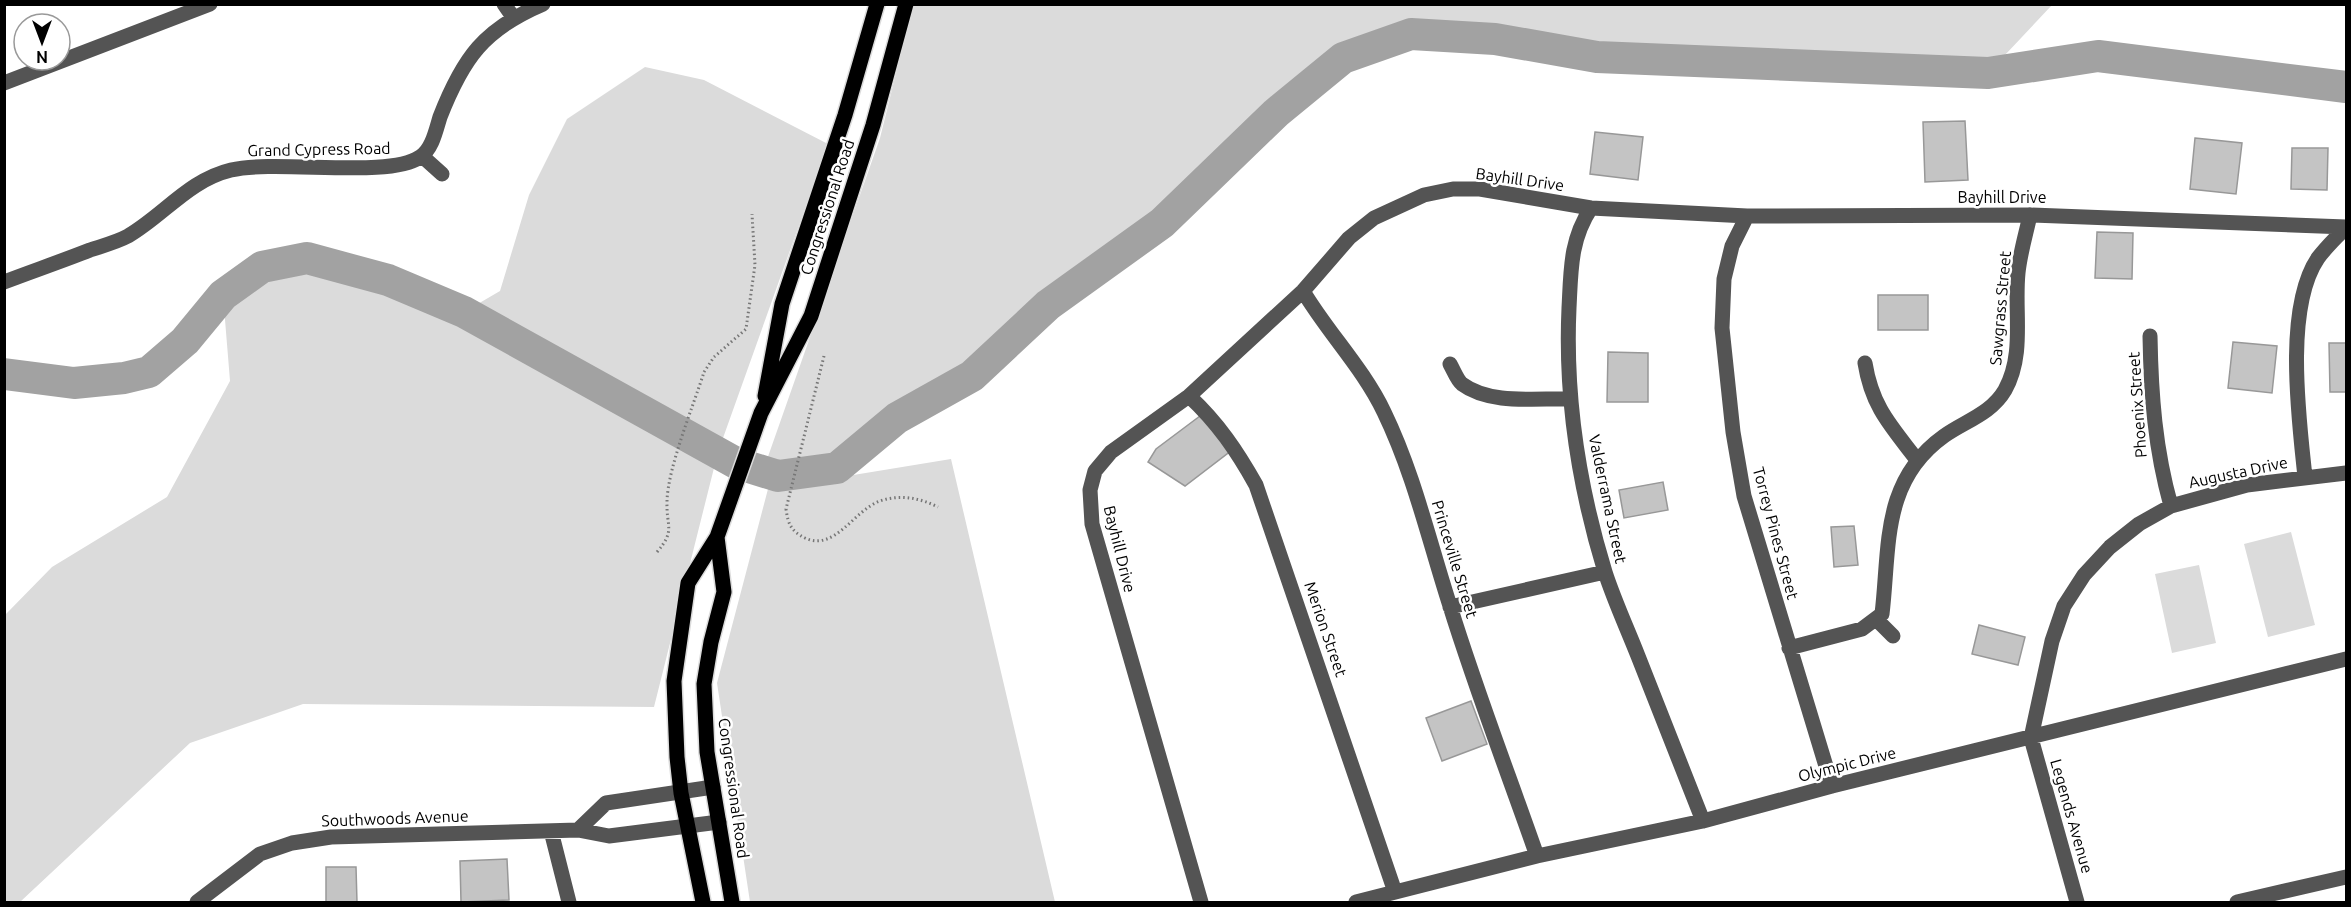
<svg xmlns="http://www.w3.org/2000/svg" width="2351" height="907" viewBox="0 0 2351 907" font-family="Ubuntu,sans-serif">
  <style>
    .green { fill: #dbdbdb }
    .lines { fill: none; stroke-linecap: round; stroke-linejoin: round }
    .river { stroke: #a2a2a2; stroke-width: 32 }
    .building { fill: #c4c4c4; stroke: #989898; stroke-width: 1.5 }
    .major-casing { stroke: #dbdbdb; stroke-width: 18 }
    .path { stroke: #767676; stroke-width: 3; stroke-dasharray: 1.5 3; stroke-linecap: butt }
    .minor { stroke: #545454; stroke-width: 15 }
    .major { stroke: #000; stroke-width: 15 }
    .labels { text-anchor: middle; stroke-width: 5; stroke-linejoin: round; paint-order: stroke }
    .street-label { font-size: 16px; fill: #000; stroke: #fff }
  </style>
  <rect width="100%" height="100%" fill="#fff"/>
  <path class="green" d="M913,5H2052L1988,73L1597,57L1495,39L1411,34L1343,58L1276,113L1162,223L1048,305L972,376L897,418L837,468L781,482L764,468L880,138Z
    M645,67L704,80L828,144L718,452L654,707L303,704L190,743L20,902H5V615L52,567L167,497L230,381L223,295L262,267L307,258L388,280L464,312L500,291L529,195L567,119Z
    M951,459L1055,902H750L717,683L768,489Z
    M2291,532L2315,625L2268,637L2244,544Z
    M2199,565L2216,643L2172,653L2155,574Z"/>
  <g class="lines">
    <path class="river" d="M4,374L74,383L124,378L149,372L185,341L223,295L262,267L307,258L388,280L464,312L736,463L778,476L837,468L897,418L972,376L1048,305L1162,223L1276,113L1343,58L1411,34L1495,39L1597,57L1988,73L2098,56L2346,87"/>
  </g>
  <path class="building" d="M1965,121L1968,180L1925,182L1923,122Z
    M1595,132L1643,137L1638,180L1590,174Z
    M2195,138L2242,143L2236,194L2190,189Z
    M2292,148H2328L2327,190L2291,189Z
    M2097,232L2133,233L2132,279L2095,278Z
    M1878,295H1928V330H1878Z
    M2233,342L2277,346L2272,393L2228,388Z
    M2329,343H2346V392H2330Z
    M1608,352L1648,353V402H1607Z
    M1204,413L1232,450L1185,486L1148,462L1156,449Z
    M1663,482L1668,510L1624,518L1619,490Z
    M1854,526L1858,565L1834,567L1831,527Z
    M1979,625L2025,637L2018,665L1972,654Z
    M1471,701L1487,744L1442,761L1426,718Z
    M507,859L509,900L461,902L460,861Z
    M326,867H356L357,902H326Z"/>
  <g class="lines">
    <defs>
      <path id="major" d="M765,396L782,304L845,115L877,4
        M717,537L724,592L711,642L704,684L707,752L732,902
        M703,902L681,793L677,757L674,681L688,583L717,537L761,413L811,316L873,125L906,4"/>
    </defs>
    <use href="#major" class="major-casing"/>
    <path class="path" d="M824,356L786,509C788,524 791,531 805,538C835,552 854,510 880,501C900,494 920,498 938,507
      M657,552C676,530 666,527 667,501C668,467 693,407 704,372L714,357L746,329L755,265L752,214"/>
    <path class="minor" d="M504,4L513,17
      M4,83L210,4
      M422,156L442,174
      M1591,208C1570,240 1571,270 1569,308C1565,395 1579,487 1605,572C1614,600 1627,628 1638,656C1660,711 1681,766 1703,821
      M1747,216L1732,246L1724,279L1722,328L1733,432L1744,496L1832,786
      M4,282C33,271 62,261 90,250C102,246 117,242 128,236C164,215 189,180 231,170C278,159 388,179 420,157C432,150 436,130 440,117C463,58 484,29 543,4
      M1303,291C1328,333 1363,368 1384,412C1414,474 1429,541 1450,606C1476,690 1508,773 1537,856
      M2150,336C2151,395 2155,449 2171,506
      M1865,363C1872,407 1891,426 1917,460
      M1450,364C1454,371 1457,380 1462,384C1490,405 1537,398 1569,399
      M1189,396C1218,423 1237,451 1256,485L1395,892
      M2305,477C2299,419 2284,308 2318,258C2326,247 2337,237 2346,227
      M1450,607L1605,572
      M1877,620L1893,636
      M1789,648L1862,629L1882,614C1890,547 1881,481 1944,436C1965,421 1991,414 2005,390C2025,354 2014,312 2018,273C2020,253 2026,234 2030,215
      M578,830L606,803L713,787
      M551,831L569,902
      M197,902L260,854L292,843L331,837L578,830L609,836L719,822
      M1201,902L1092,524L1090,490L1095,471L1111,452L1189,396L1303,291L1349,238L1374,218L1424,195L1453,189H1480L1591,208L1747,216L2030,215L2346,227
      M1356,902L1537,856L1703,821L1832,786L2346,659
      M2077,902L2031,738L2052,641L2064,606L2084,575L2110,547L2139,524L2171,506L2247,485L2346,473
      M2237,902L2346,877"/>
    <use href="#major" class="major"/>
  </g>
  <g class="labels">
    <g class="street-label">
      <text transform="translate(319 149) rotate(-1)" y="6">Grand Cypress Road</text>
      <text transform="translate(1520 179) rotate(8)" y="6">Bayhill Drive</text>
      <text x="2002" y="203">Bayhill Drive</text>
      <text transform="translate(827 207) rotate(-72)" y="6">Congressional Road</text>
      <text transform="translate(2000 308) rotate(-85)" y="6">Sawgrass Street</text>
      <text transform="translate(2137 405) rotate(-94)" y="6">Phoenix Street</text>
      <text transform="translate(2238 472) rotate(-12)" y="6">Augusta Drive</text>
      <text transform="translate(1608 499) rotate(78)" y="6">Valderrama Street</text>
      <text transform="translate(1776 533) rotate(75)" y="6">Torrey Pines Street</text>
      <text transform="translate(1120 549) rotate(76)" y="6">Bayhill Drive</text>
      <text transform="translate(1455 559) rotate(73)" y="6">Princeville Street</text>
      <text transform="translate(1326 629) rotate(71)" y="6">Merion Street</text>
      <text transform="translate(1847 764) rotate(-14)" y="6">Olympic Drive</text>
      <text transform="translate(734 788) rotate(82)" y="6">Congressional Road</text>
      <text transform="translate(2072 816) rotate(74)" y="6">Legends Avenue</text>
      <text transform="translate(395 818) rotate(-2)" y="6">Southwoods Avenue</text>
    </g>
  </g>
  <rect width="2351" height="907" fill="none" stroke="#000000" stroke-width="12"/>
  <g transform="translate(42 42) rotate(180)"><circle r="28" fill="#ffffff" stroke="#999999" stroke-width="1.5"/>
  <path d="M0-4.5L10 22L0 15L-10 22Z" fill="#000000"/>
  <text y="-9" font-size="16" font-weight="bold" text-anchor="middle" fill="#000000">N</text>
  </g>
</svg>
